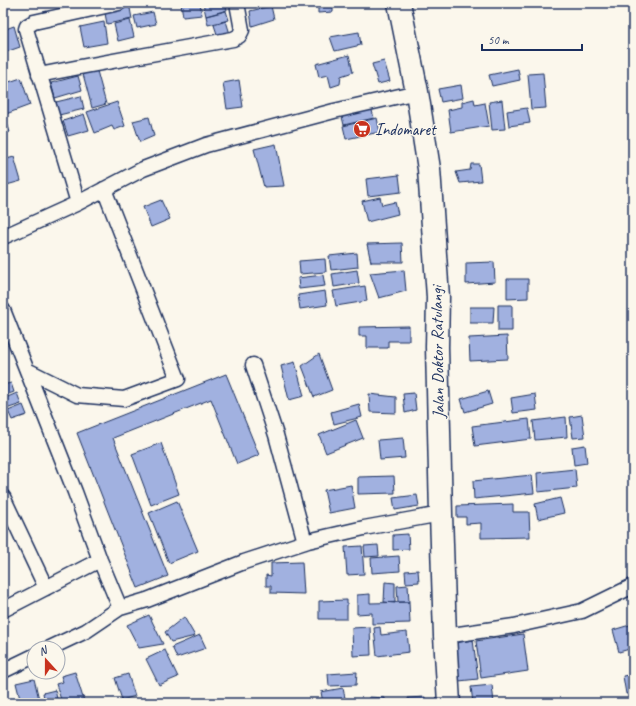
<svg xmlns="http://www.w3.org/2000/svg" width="636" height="706" viewBox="0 0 636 706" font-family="Caveat,sans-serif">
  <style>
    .building { fill: #a1b1e0; stroke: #1b2f5e }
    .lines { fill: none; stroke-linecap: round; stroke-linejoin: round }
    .street-casing { stroke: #1b2f5e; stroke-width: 17 }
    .highway-casing { stroke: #1b2f5e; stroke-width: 25 }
    .street { stroke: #fbf7ec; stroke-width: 14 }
    .highway { stroke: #fbf7ec; stroke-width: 22 }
    .labels { text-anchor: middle; stroke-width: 3; stroke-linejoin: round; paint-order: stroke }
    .poi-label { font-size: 17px; fill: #1b2f5e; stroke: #fbf7ec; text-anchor: start }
    .street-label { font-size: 17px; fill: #1b2f5e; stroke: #fbf7ec }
  </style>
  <rect width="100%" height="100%" fill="#fbf7ec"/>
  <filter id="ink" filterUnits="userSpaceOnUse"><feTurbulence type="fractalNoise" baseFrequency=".025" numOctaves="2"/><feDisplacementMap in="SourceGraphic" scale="8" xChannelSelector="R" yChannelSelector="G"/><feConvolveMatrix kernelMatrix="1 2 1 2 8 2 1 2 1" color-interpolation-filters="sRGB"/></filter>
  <g filter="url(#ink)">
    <path class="building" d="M129,3L132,19L107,24L104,8Z
      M181,3H200L202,15L183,17Z
      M203,3H225L227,10L206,16Z
      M309,3H340L333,4V12L318,13V5L309,6Z
      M271,6L274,19L252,26L250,11Z
      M226,11L229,20L208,25L206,16Z
      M153,12L156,24L137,28L134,16Z
      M130,20L134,37L118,41L114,24Z
      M226,21L230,34L218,37L214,25Z
      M104,22L107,43L84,47L80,27Z
      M14,26L20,47L3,53V30Z
      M359,32L361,45L335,51L330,37Z
      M349,55L353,72L341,76L340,84L331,87L328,75L319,77L316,64Z
      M384,61L390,81L378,84L372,64Z
      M518,69L520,80L492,86L489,75Z
      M97,71L106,104L92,108L83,74Z
      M543,73L546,108L531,109L528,74Z
      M78,76L82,90L55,98L51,83Z
      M21,78L30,105L6,114L3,106V84Z
      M239,80L243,107L227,109L223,83Z
      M461,85L463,98L441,102L438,89Z
      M81,96L84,109L59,115L56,102Z
      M474,99L475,105L485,103L489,126L451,132L448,110L462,107V102Z
      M502,100L505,129L492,130L489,102Z
      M117,102L125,126L114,130L112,126L95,133L87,112Z
      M371,107L374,118L344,125L341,113Z
      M527,108L530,123L509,126L507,111Z
      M3,111L10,132L3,134Z
      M84,114L89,130L68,136L63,121Z
      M149,117L154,136L140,142L133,121Z
      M377,118L380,132L346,139L343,126Z
      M276,144L284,186L264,187L254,149Z
      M14,157L21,181L3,186V160Z
      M471,164H479L481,181L460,183L456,172L470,170Z
      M399,175L401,192L368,196L366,179Z
      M380,197L382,205L395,202L398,214L367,222L362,201Z
      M161,200L170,219L151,227L143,207Z
      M402,243L403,262H371L367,244Z
      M357,253L358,267L331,270L329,256Z
      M325,259L326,272L300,274L299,261Z
      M494,262L495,282L466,284V263Z
      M357,270L359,283L334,287L332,274Z
      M404,270L406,291L379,298L370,273Z
      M323,275L325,286L299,289L298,278Z
      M507,279H528V298L507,299Z
      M365,286L367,301L336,306L333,291Z
      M325,291L327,305L300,309L298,295Z
      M498,305H512V331H498Z
      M470,307H494L493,323H470Z
      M409,326V341H388V348H367V336H359V327Z
      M507,336L508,359L470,361L469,338Z
      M319,354L332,390L314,397L302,366Z
      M295,362L304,396L289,400L281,366Z
      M226,374L259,455L237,464L211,399L113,438L168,576L138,588L77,433Z
      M11,383L14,392L3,396V385Z
      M488,391L492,404L465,412L461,399Z
      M17,393L21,404L6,409L3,399Z
      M414,393L416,410L405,413L403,394Z
      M369,394L396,397V413L370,412Z
      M535,394L537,410L513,413L511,398Z
      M359,404L362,417L334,424L331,412Z
      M23,405L27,415L12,420L8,411Z
      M582,415L585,437L573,438L570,417Z
      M566,417L567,437L535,440L533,421Z
      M529,419L531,439L475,446L472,426Z
      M356,420L363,438L326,453L319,435Z
      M403,438L405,458L380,460L378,440Z
      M161,443L179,494L151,505L132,454Z
      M585,445L587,463L574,465L572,447Z
      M575,469L577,488L538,492L537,473Z
      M532,475L534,493L474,499L473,481Z
      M394,476L395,493L358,494V477Z
      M351,485L355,508L329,513L324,490Z
      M417,495L419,506L395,510L393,498Z
      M560,498L564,513L538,519L535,504Z
      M177,501L198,551L169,563L149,513Z
      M513,504V512H529L530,537L481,538V523L466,524V517H457V506Z
      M408,534L409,549L393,550V535Z
      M378,545L379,556L365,557L364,546Z
      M362,546L364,574L347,575L345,547Z
      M399,556L400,571L372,573L371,558Z
      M302,562L304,594L271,593V586H266V575L271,576V563Z
      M418,570L419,582L406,583L405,571Z
      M385,582L395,583V603L384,602Z
      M408,585L409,602H398L397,586Z
      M370,594V603L409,602L410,623L372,624V613L357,614V595Z
      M347,600V619H319V601Z
      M149,615L163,644L139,648L127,625Z
      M184,617L195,636L171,642L165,632Z
      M633,624V648L619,652L613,630Z
      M370,627L371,655L353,656L352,628Z
      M380,627L381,635L407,632L409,652L377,656L374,628Z
      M523,634L528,671L481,678L476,641Z
      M200,635L206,648L177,658L172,647Z
      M473,640L478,679L459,681L454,643Z
      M165,650L178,677L159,685L146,659Z
      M75,672L84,701L77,703H62L56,684L63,682L61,676Z
      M357,672L356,685L329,686L328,674Z
      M128,674L135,696L122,700L115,678Z
      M633,674V693L626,694L623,676Z
      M34,679L40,703H21L16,683Z
      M492,685L494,703H473L471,687Z
      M343,688L346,703H323L321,692Z
      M55,690L58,703H45L43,693Z
      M369,697L385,698V703H369Z
      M425,697V703H409L408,698Z"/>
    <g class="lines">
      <defs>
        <path id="street" d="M39,75L80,67L233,39L239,36L242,30L237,3
          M78,203L26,29L27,26L34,22L119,3
          M3,237L78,203L143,169L206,145L334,111L417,92
          M3,310L75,492L100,560L120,608L147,600L244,562L308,541L364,528L441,514
          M253,365L276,435L305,542
          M27,370L77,395L124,399L178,379L104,189
          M3,497L46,588
          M3,610L100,560
          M445,636L514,626L582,611L633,586
          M50,648L86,631L120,608
          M3,671L34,656"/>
        <path id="highway" d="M399,3L417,92L429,169L438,297L437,347L441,514L445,636L449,703"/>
      </defs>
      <use href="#street" class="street-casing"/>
      <use href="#highway" class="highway-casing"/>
      <use href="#street" class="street"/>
      <use href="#highway" class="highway"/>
    </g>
  </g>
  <defs>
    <symbol id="supermarket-disc" viewBox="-11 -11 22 22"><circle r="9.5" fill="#c8321e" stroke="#fbf7ec"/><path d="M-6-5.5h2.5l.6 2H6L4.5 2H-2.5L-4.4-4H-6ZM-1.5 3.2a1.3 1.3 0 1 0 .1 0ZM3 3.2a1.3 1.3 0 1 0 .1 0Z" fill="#fff"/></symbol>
  </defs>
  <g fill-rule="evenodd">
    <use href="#supermarket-disc" x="352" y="119" width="20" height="20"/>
  </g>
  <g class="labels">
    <g class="poi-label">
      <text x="375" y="135">Indomaret</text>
    </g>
    <g class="street-label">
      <text transform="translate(437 352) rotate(-91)" y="6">Jalan Doktor Ratulangi</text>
    </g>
  </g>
  <rect width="636" height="706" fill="none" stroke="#fbf7ec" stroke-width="16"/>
  <rect x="8" y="8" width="620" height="690" fill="none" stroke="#1b2f5e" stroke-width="1.5" filter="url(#ink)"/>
  <g transform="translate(46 660) rotate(339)"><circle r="19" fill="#fbf7ec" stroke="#a1a7b3"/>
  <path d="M0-3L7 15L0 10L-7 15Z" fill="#c8321e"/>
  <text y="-6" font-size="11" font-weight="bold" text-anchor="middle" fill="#1b2f5e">N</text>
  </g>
  <path d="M482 44v6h100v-6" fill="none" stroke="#1b2f5e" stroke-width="2"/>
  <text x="488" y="44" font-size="12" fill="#1b2f5e" stroke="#fbf7ec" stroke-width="3" paint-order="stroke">50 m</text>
</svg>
